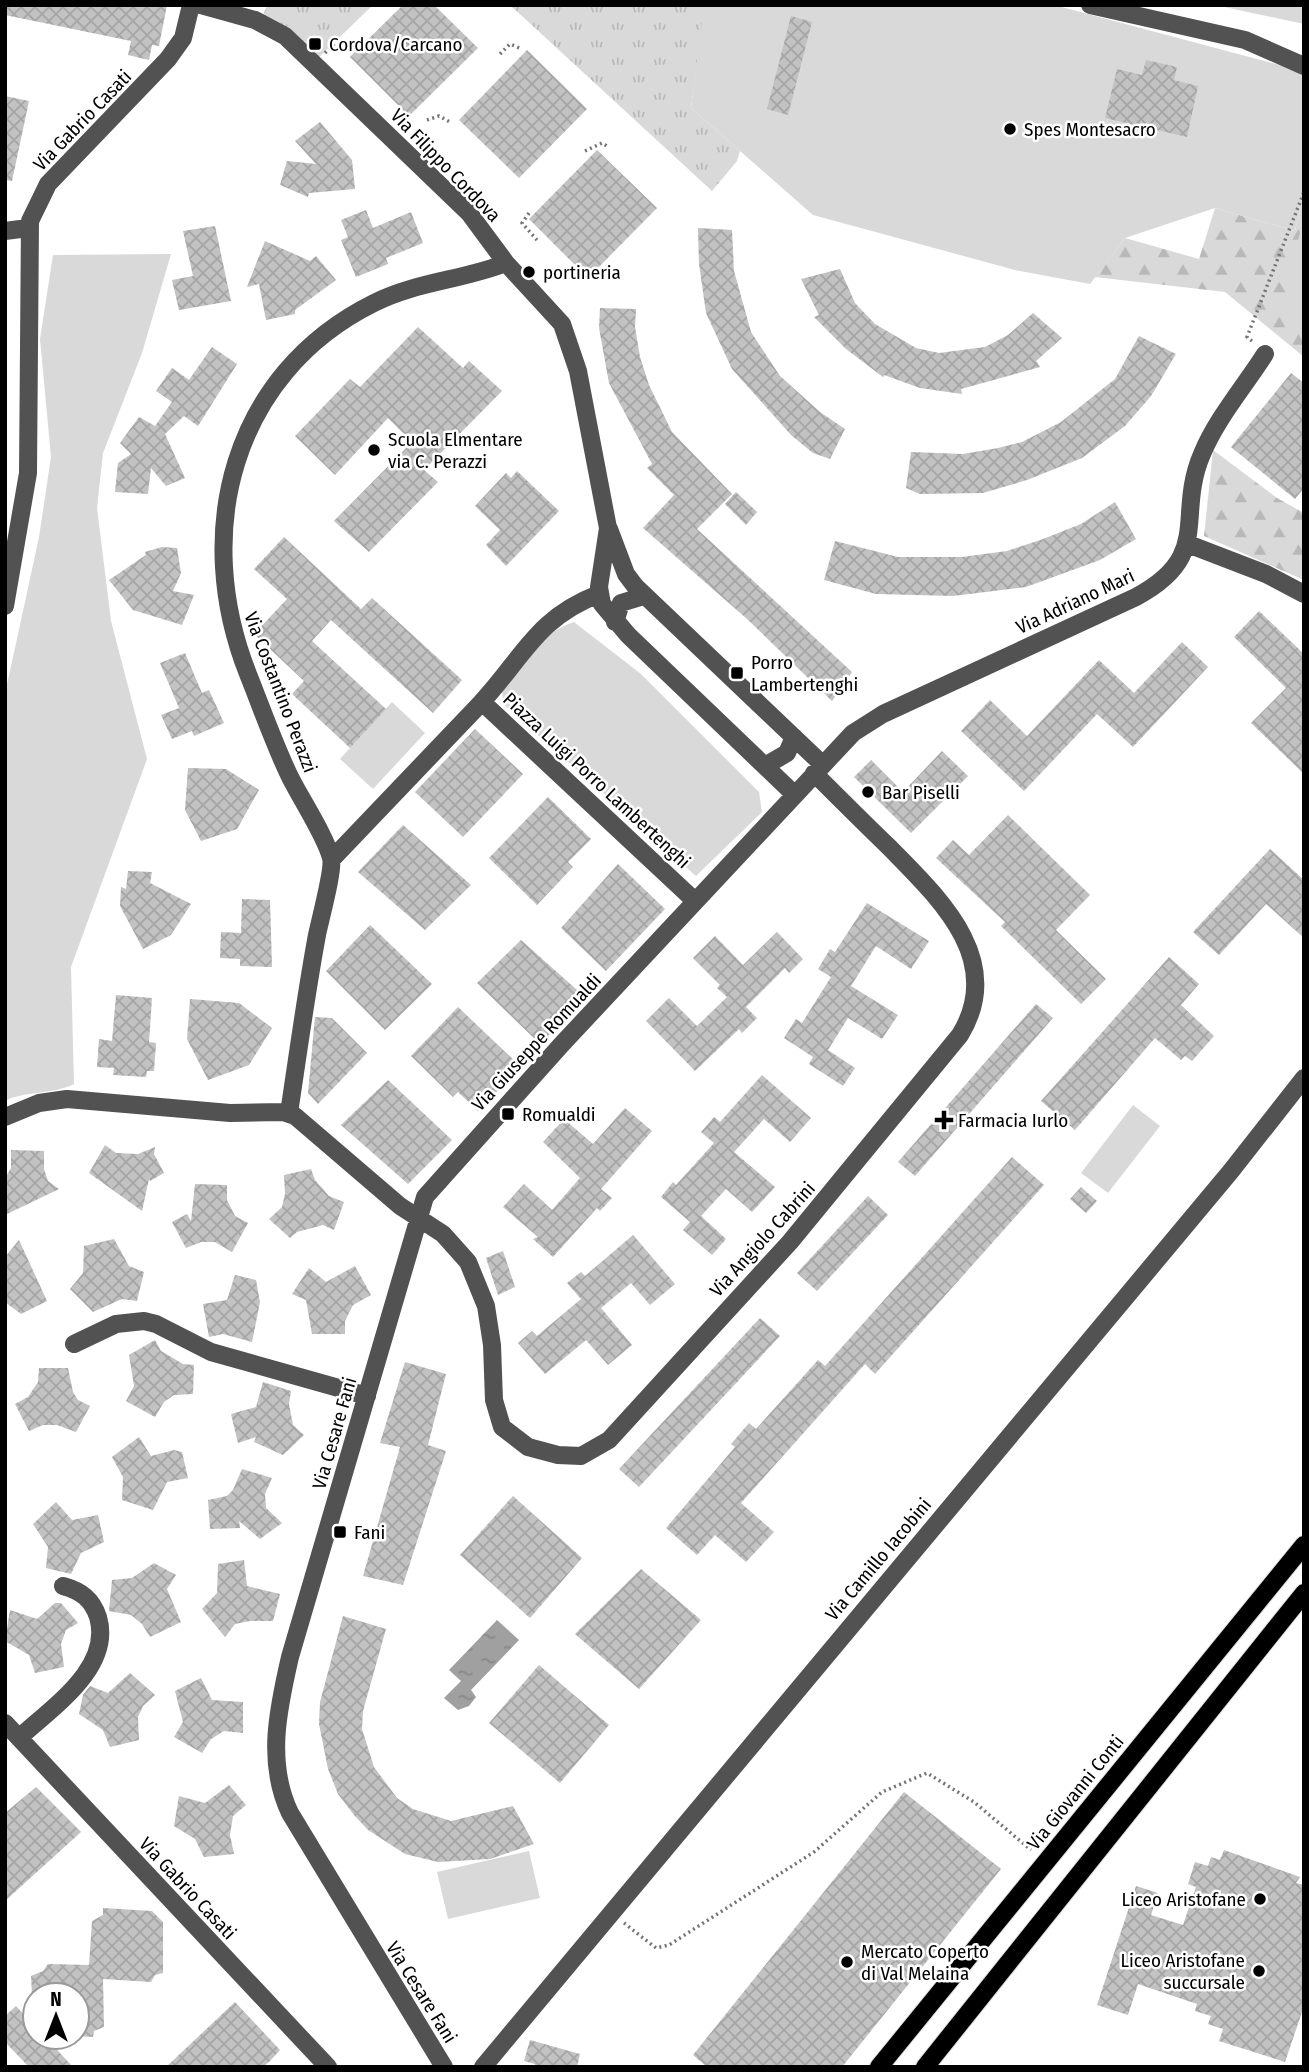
<svg xmlns="http://www.w3.org/2000/svg" width="1309" height="2072" viewBox="0 0 1309 2072" font-family="'Fira Sans Condensed',sans-serif">
  <style>
    .grass { fill: url(#grass-tufts) }
    .forest { fill: url(#forest-firs) }
    .park { fill: #d9d9d9 }
    .water { fill: url(#water-ripples) }
    .building { fill: url(#building-cross-hatch) }
    .lines { fill: none; stroke-linecap: round; stroke-linejoin: round }
    .major-casing { stroke: #dbdbdb; stroke-width: 20 }
    .path { stroke: #747474; stroke-width: 3.5; stroke-dasharray: 2 3.5; stroke-linecap: butt }
    .minor { stroke: #525252; stroke-width: 18 }
    .major { stroke: #000; stroke-width: 18 }
    .poi-dot { fill: #000; stroke: #fff; stroke-width: 2.5 }
    .labels { text-anchor: middle; stroke-width: 5; stroke-linejoin: round; paint-order: stroke }
    .poi-label { font-size: 19px; fill: #000; stroke: #fff; text-anchor: start }
    .street-label { font-size: 19px; fill: #000; stroke: #fff }
  </style>
  <defs>
    <pattern id="grass-tufts" width="24" height="20" patternUnits="userSpaceOnUse" patternTransform="scale(1.75)"><rect width="24" height="20" fill="#d9d9d9"/><path d="M3 7l-1-3M5 7V3M7 7l1-3M15 17l-1-3M17 17v-4M19 17l1-3" fill="none" stroke="#b8b8b8"/></pattern>
    <pattern id="forest-firs" width="22" height="20" patternUnits="userSpaceOnUse" patternTransform="scale(1.75)"><rect width="22" height="20" fill="#d9d9d9"/><path d="M5 1l3.5 6h-7zM16 11l3.5 6h-7z" fill="#b8b8b8"/></pattern>
    <pattern id="water-ripples" width="26" height="14" patternUnits="userSpaceOnUse" patternTransform="scale(1.75)"><rect width="26" height="14" fill="#a0a0a0"/><path d="M2 4q2-2 4 0t4 0M15 11q2-2 4 0t4 0" fill="none" stroke="#888"/></pattern>
    <pattern id="building-cross-hatch" width="8" height="8" patternUnits="userSpaceOnUse" patternTransform="scale(1.75)"><rect width="8" height="8" fill="#c2c2c2"/><path d="M0 0l8 8M0 8l8-8" fill="none" stroke="#a5a5a5"/></pattern>
  </defs>
  <rect width="100%" height="100%" fill="#fff"/>
  <path class="grass" d="M268,5H373L318,58L262,16Z
    M510,5H705L691,108L740,151L737,161L712,191Z"/>
  <path class="forest" d="M1304,193V357L1225,292L1095,277L1125,238L1199,259L1215,208L1295,231Z
    M1213,450L1277,498L1304,513V580L1204,536Z"/>
  <path class="park" d="M704,5H1054L1295,69L1304,75V193L1295,231L1215,208L1125,238L1090,284L1015,270L813,215L691,108Z
    M1215,5H1304V24Z
    M1304,216V329L1281,310Z
    M171,254L142,353L103,453L97,508L111,621L147,759L71,967L74,1084C51,1095 23,1091 5,1101V694L39,537L51,457L40,339L53,255Z
    M574,622L641,674L759,792L762,812L696,876L503,704L502,689C522,663 542,632 574,622Z
    M392,702L425,733L373,789L340,759Z
    M1133,1105L1160,1126L1108,1193L1081,1173Z
    M529,1851L540,1898L448,1919L437,1872Z"/>
  <path class="water" d="M497,1620L519,1640L471,1690L476,1697L469,1706L458,1710L444,1698L461,1681L449,1670Z"/>
  <path class="building" d="M5,5H167L159,46L152,45L149,60L128,55L131,41L5,15Z
    M403,5H434L478,48L409,116L350,57Z
    M791,16L812,22L788,115L767,109Z
    M527,50L587,109L519,178L459,120Z
    M1146,60L1177,67L1174,80L1198,86L1187,137L1105,118L1117,69L1142,75Z
    M5,96L29,101L12,181L5,180Z
    M320,122L352,160L355,189L309,193L308,197L280,185L287,161L316,164L295,141Z
    M597,150L657,208L588,278L529,219Z
    M366,210L373,228L411,212L423,243L386,258L388,264L356,277L341,240L348,237L341,220Z
    M215,226L231,301L179,310L172,280L193,276L183,231Z
    M698,228L732,230L734,271L751,332L780,376L820,412L845,429L830,459L813,453L791,435L732,369L706,313L699,264Z
    M265,241L310,261L316,256L336,280L295,310V314L266,320L259,284L247,287Z
    M840,269L855,303L875,324L916,348L939,353L985,347L1008,335L1033,313L1062,338L1036,361L1040,367L961,389L962,394L920,388L884,375L883,377L846,349L814,317L819,315L801,279Z
    M600,308L636,309L635,327L640,357L649,385L672,432L732,494L697,529L852,672L832,701L746,618L643,528L674,495L647,468L652,464L609,383L599,328Z
    M418,327L463,368L469,361L502,391L424,470L438,482L369,552L334,521L412,442L388,418L335,475L295,436L350,379L360,387Z
    M1139,336L1176,354L1151,396L1125,426L1082,458L1027,480L983,493L920,494L906,488L911,452L963,454L998,448L1022,442L1061,422L1115,379Z
    M212,347L237,364L198,426L184,416L165,434L185,478L166,486L151,468L148,494L115,492L118,463L131,454L120,443L139,417L155,426L172,402L156,391L172,368L189,380Z
    M1291,373L1304,383V488L1295,499L1231,447Z
    M517,471L559,511L506,566L486,545L500,530L475,506L506,473L511,478Z
    M736,492L757,512L746,525L725,504Z
    M1115,502L1136,539L1100,560L1026,587L953,596L876,594L824,580L835,541L898,557H962L1007,551L1043,539L1081,524Z
    M284,537L361,609L372,598L462,680L433,713L331,620L312,641L386,709L350,748L292,694L304,681L254,634L287,599L254,569Z
    M162,547L177,548L181,573L173,591L194,595L182,625L133,610L109,580L146,555L145,552Z
    M1259,611L1304,654V774L1251,723L1286,688L1234,637Z
    M1182,642L1208,667L1133,747L1097,714L1024,791L961,731L990,700L1027,736L1099,660L1134,693Z
    M185,653L202,693L209,690L224,723L194,736L192,731L172,739L161,715L179,708L160,663Z
    M475,729L523,774L463,837L415,792Z
    M942,751L968,776L911,833L854,777L871,760L903,792Z
    M188,768L226,769L259,790L237,829L201,841L185,810Z
    M548,797L591,839L568,862L573,867L537,905L489,858Z
    M1008,815L1090,895L1056,930L1106,979L1081,1004L1001,926L1005,922L936,858L953,840L969,855Z
    M403,825L471,885L425,930L358,872Z
    M1270,849L1304,880V938L1266,904L1219,955L1193,932Z
    M618,864L665,909L606,971L561,928Z
    M128,871L152,872L150,883L191,904L171,935L143,949L120,906L121,887L126,889Z
    M242,899L270,900L272,967L240,966V959L220,958L221,932L241,933Z
    M867,903L929,941L911,969L876,946L851,986L898,1015L882,1039L848,1018L828,1050L855,1068L843,1086L809,1064L813,1057L784,1038L796,1019L802,1023L831,977L818,969L830,949L835,952Z
    M370,925L432,984L385,1030L326,971Z
    M777,932L803,959L789,973L785,968L746,1007L757,1018L742,1033L739,1029L695,1071L646,1021L669,998L697,1026L727,997L717,988L720,985L693,958L715,936L743,965Z
    M521,940L586,998L540,1044L477,983Z
    M1169,957L1199,984L1181,1005L1214,1036L1192,1061L1185,1056L1181,1060L1155,1038L1075,1130L1041,1101Z
    M116,995L152,998L149,1042L156,1043L154,1071H147L146,1077L113,1075L114,1068L97,1067L99,1039L112,1041Z
    M190,999L239,1003L272,1028L249,1065L208,1080L187,1039Z
    M1036,1004L1053,1018L915,1176L898,1162Z
    M458,1007L521,1067L478,1111L458,1092L453,1097L411,1056Z
    M315,1017L332,1018L367,1053L318,1104L308,1093Z
    M762,1075L811,1118L790,1142L764,1119L734,1152L775,1187L752,1212L726,1189L701,1216L726,1239L712,1255L683,1230L690,1222L661,1197L673,1182L676,1185L714,1143L701,1132L714,1117L720,1122Z
    M388,1080L452,1140L408,1184L341,1125Z
    M625,1108L652,1131L601,1189L612,1198L600,1211L597,1208L553,1257L533,1239L538,1237L503,1207L524,1184L552,1210L580,1178L543,1142L564,1119L593,1144Z
    M105,1145L116,1153L138,1154L155,1147L154,1154L164,1173L150,1181L149,1179L142,1211L89,1173Z
    M11,1150L44,1151V1169L48,1181L59,1189L5,1215V1178L11,1168Z
    M1012,1157L1044,1185L875,1374L865,1364L741,1503L774,1532L746,1562L715,1535L697,1555L666,1528L735,1447L731,1444L749,1423L756,1429L818,1360L825,1366Z
    M311,1169L315,1180L329,1196L344,1202L334,1230L323,1225L297,1232L290,1238L269,1219L282,1207L285,1194L284,1175Z
    M195,1184L227,1185V1200L235,1216L248,1223L232,1252L215,1242H201L186,1248L172,1222L187,1214L191,1221Z
    M1081,1187L1097,1201L1086,1213L1070,1199Z
    M868,1196L888,1215L817,1291L797,1273Z
    M633,1235L675,1284L650,1305L631,1283L601,1308L632,1345L608,1365L586,1340L545,1374L518,1343L532,1331L537,1336L581,1299L567,1283L581,1272L585,1276Z
    M114,1239L129,1266L144,1272L137,1301L122,1299L93,1312L70,1289L83,1273L84,1246Z
    M19,1240L47,1301L21,1314L5,1302V1257Z
    M503,1251L515,1287L498,1295L486,1258Z
    M355,1266L371,1295L353,1305L345,1321V1334H312L306,1300L292,1294L309,1268L326,1282Z
    M235,1275L256,1280L260,1302L252,1342L223,1334L209,1337L203,1304L227,1300Z
    M760,1318L780,1336L639,1487L619,1469Z
    M155,1340L161,1351L183,1364L194,1365L193,1394L174,1395L164,1402L155,1417L126,1401L134,1386L129,1355Z
    M405,1362L446,1374L428,1445L446,1451L403,1585L363,1576L400,1447L380,1443Z
    M39,1368H68L73,1392L78,1400L90,1406L76,1432L57,1425H43L29,1431L15,1404L28,1397L38,1382Z
    M263,1382L291,1391L289,1404L293,1425L304,1435L283,1455L254,1442L256,1437L238,1443L231,1414L256,1407Z
    M139,1437L151,1456L174,1450L182,1452L188,1478L167,1482L153,1510L122,1500L123,1477L112,1457Z
    M242,1469L272,1478L265,1494L266,1508L282,1523L260,1539L239,1521L240,1528L210,1529L208,1500L227,1496L233,1490Z
    M513,1496L582,1558L530,1618L460,1555Z
    M56,1502L72,1520L98,1515L104,1542L81,1553L71,1574L46,1568L48,1547L33,1524Z
    M244,1560L247,1586L280,1594L273,1621H250L235,1624L225,1637L202,1609L217,1593L218,1564Z
    M154,1563L176,1575L167,1589L181,1622L150,1637L142,1624L131,1615L109,1611L112,1580L132,1578Z
    M641,1569L701,1620L639,1689L575,1634Z
    M55,1603H61L78,1623L66,1630L61,1644L64,1667L35,1673L29,1655L5,1641L10,1610L37,1619Z
    M343,1616L386,1629L363,1711L362,1729L374,1767L397,1798L413,1809L451,1821L513,1806L534,1844L490,1859L438,1862L405,1854L368,1830L354,1815L338,1794L328,1769L319,1724L320,1702Z
    M539,1665L609,1725L560,1783L489,1723Z
    M130,1673L155,1695L143,1706L138,1717L139,1740L110,1747L103,1730L79,1714L83,1695L90,1686L108,1693Z
    M201,1678L212,1700L243,1702V1733L224,1731L211,1739L202,1753L174,1737L183,1722L175,1691Z
    M229,1785L246,1805L233,1816L230,1835L234,1854L204,1857L195,1839L174,1826L179,1796L205,1803Z
    M36,1787L81,1832L5,1901V1813Z
    M904,1792L1001,1869L842,2067H707L693,2055Z
    M1224,1850L1300,1877L1296,1883L1304,1885V2006L1285,2062L1219,2041L1223,2029L1208,2024L1211,2016L1195,2011L1197,2004L1138,1984L1128,2015L1097,2005L1136,1886L1158,1893L1151,1915L1183,1925L1196,1887L1188,1884L1195,1862L1208,1866L1211,1857L1220,1860Z
    M103,1908L152,1911L163,1922V1973L155,1975L151,1982L103,1979L104,2027L94,2031L93,2037L77,2036V1995H32L31,1976L43,1971L48,1964L89,1965L92,1921L103,1915Z
    M235,2002L280,2050L270,2061L263,2067H166Z
    M16,2006L35,2027V2037H45L73,2067H29L5,2042V2016Z
    M530,2040L580,2054L577,2067H534L535,2064L524,2061Z"/>
  <g class="lines">
    <defs>
      <path id="major" d="M879,2067L1304,1545
        M925,2067L1304,1593"/>
    </defs>
    <use href="#major" class="major-casing"/>
    <path class="path" d="M325,53L338,40L352,52
      M500,54L510,44L522,49
      M427,120L439,116L450,122
      M585,151L602,143L607,146
      M529,213L522,223L537,240
      M1252,341L1247,337L1304,192
      M624,1923L656,1948L669,1945L814,1852L882,1792L927,1773L974,1802L1031,1850"/>
    <path class="minor" d="M201,5L255,20L285,36L469,213L506,263L562,324L578,371L608,528L599,587L602,604L628,635L794,794
      M1090,5L1245,40L1304,66
      M5,231L28,228
      M609,529L626,574L635,586L822,764
      M1188,544L1266,574L1304,594
      M5,606L28,473L30,221L48,184L168,59L183,38L191,5
      M615,622L621,603L644,596
      M482,702L695,901
      M765,766L787,753L794,737
      M332,859C381,807 431,756 480,704C523,658 536,618 599,594
      M289,1113C298,1054 306,994 317,935C320,920 334,869 331,858C326,837 301,799 290,777C274,744 262,709 248,674C192,533 231,374 374,303C415,282 463,280 506,263
      M5,1117L39,1103L67,1099L230,1113L283,1112L295,1116L400,1206L443,1234L468,1262L486,1306L492,1345L494,1400L502,1427L528,1447L558,1455L581,1456L609,1440L790,1242L960,1035C1006,960 939,898 890,848C864,823 839,798 814,773
      M74,1344L116,1324L144,1321L156,1324L211,1352L367,1396
      M5,1723L328,2067
      M19,1738C51,1708 113,1668 98,1617C92,1599 81,1591 63,1586
      M444,2067L290,1813C266,1763 278,1709 290,1657L425,1197L562,1044L853,733L883,714L1136,597C1214,555 1175,517 1202,454C1217,418 1244,387 1265,354
      M483,2067L1231,1171L1304,1078"/>
    <use href="#major" class="major"/>
  </g>
  <g class="poi-dot">
    <rect x="308" y="37" width="14" height="14" rx="3.5"/>
    <circle cx="1010" cy="129" r="7"/>
    <circle cx="529" cy="272" r="7"/>
    <circle cx="374" cy="450" r="7"/>
    <rect x="730" y="666" width="14" height="14" rx="3.5"/>
    <circle cx="868" cy="792" r="7"/>
    <rect x="501" y="1107" width="14" height="14" rx="3.5"/>
    <path d="M940.5 1109.5h7v7h7v7h-7v7h-7v-7h-7v-7h7z"/>
    <rect x="333" y="1525" width="14" height="14" rx="3.5"/>
    <circle cx="1260" cy="1899" r="7"/>
    <circle cx="847" cy="1962" r="7"/>
    <circle cx="1259" cy="1971" r="7"/>
  </g>
  <g class="labels">
    <g class="poi-label">
      <text x="329" y="51">Cordova/Carcano</text>
      <text x="1024" y="136">Spes Montesacro</text>
      <text x="543" y="279">portineria</text>
      <text x="388" y="446">Scuola Elmentare<tspan x="388" dy="22">via C. Perazzi</tspan></text>
      <text x="751" y="669">Porro<tspan x="751" dy="22">Lambertenghi</tspan></text>
      <text x="882" y="799">Bar Piselli</text>
      <text x="522" y="1121">Romualdi</text>
      <text x="958" y="1127">Farmacia Iurlo</text>
      <text x="354" y="1539">Fani</text>
      <text x="1246" y="1906" text-anchor="end">Liceo Aristofane</text>
      <text x="861" y="1958">Mercato Coperto<tspan x="861" dy="22">di Val Melaina</tspan></text>
      <text x="1245" y="1967" text-anchor="end">Liceo Aristofane<tspan x="1245" dy="22">succursale</tspan></text>
    </g>
    <g class="street-label">
      <text transform="translate(82 120) rotate(-46)" y="7">Via Gabrio Casati</text>
      <text transform="translate(446 165) rotate(46)" y="7">Via Filippo Cordova</text>
      <text transform="translate(1075 601) rotate(-25)" y="7">Via Adriano Mari</text>
      <text transform="translate(281 692) rotate(69)" y="7">Via Costantino Perazzi</text>
      <text transform="translate(597 780) rotate(43)" y="7">Piazza Luigi Porro Lambertenghi</text>
      <text transform="translate(536 1042) rotate(-47)" y="7">Via Giuseppe Romualdi</text>
      <text transform="translate(762 1239) rotate(-48)" y="7">Via Angiolo Cabrini</text>
      <text transform="translate(334 1433) rotate(-74)" y="7">Via Cesare Fani</text>
      <text transform="translate(878 1559) rotate(-50)" y="7">Via Camillo Iacobini</text>
      <text transform="translate(1075 1792) rotate(-51)" y="7">Via Giovanni Conti</text>
      <text transform="translate(188 1888) rotate(47)" y="7">Via Gabrio Casati</text>
      <text transform="translate(422 1992) rotate(58)" y="7">Via Cesare Fani</text>
    </g>
  </g>
  <rect width="1309" height="2072" fill="none" stroke="#000000" stroke-width="14"/>
  <g transform="translate(56 2016)"><circle r="33" fill="#ffffff" stroke="#999999" stroke-width="2"/>
  <path d="M0-5L12 26L0 18L-12 26Z" fill="#000000"/>
  <text y="-10" font-size="19" font-weight="bold" text-anchor="middle" fill="#000000">N</text>
  </g>
</svg>
